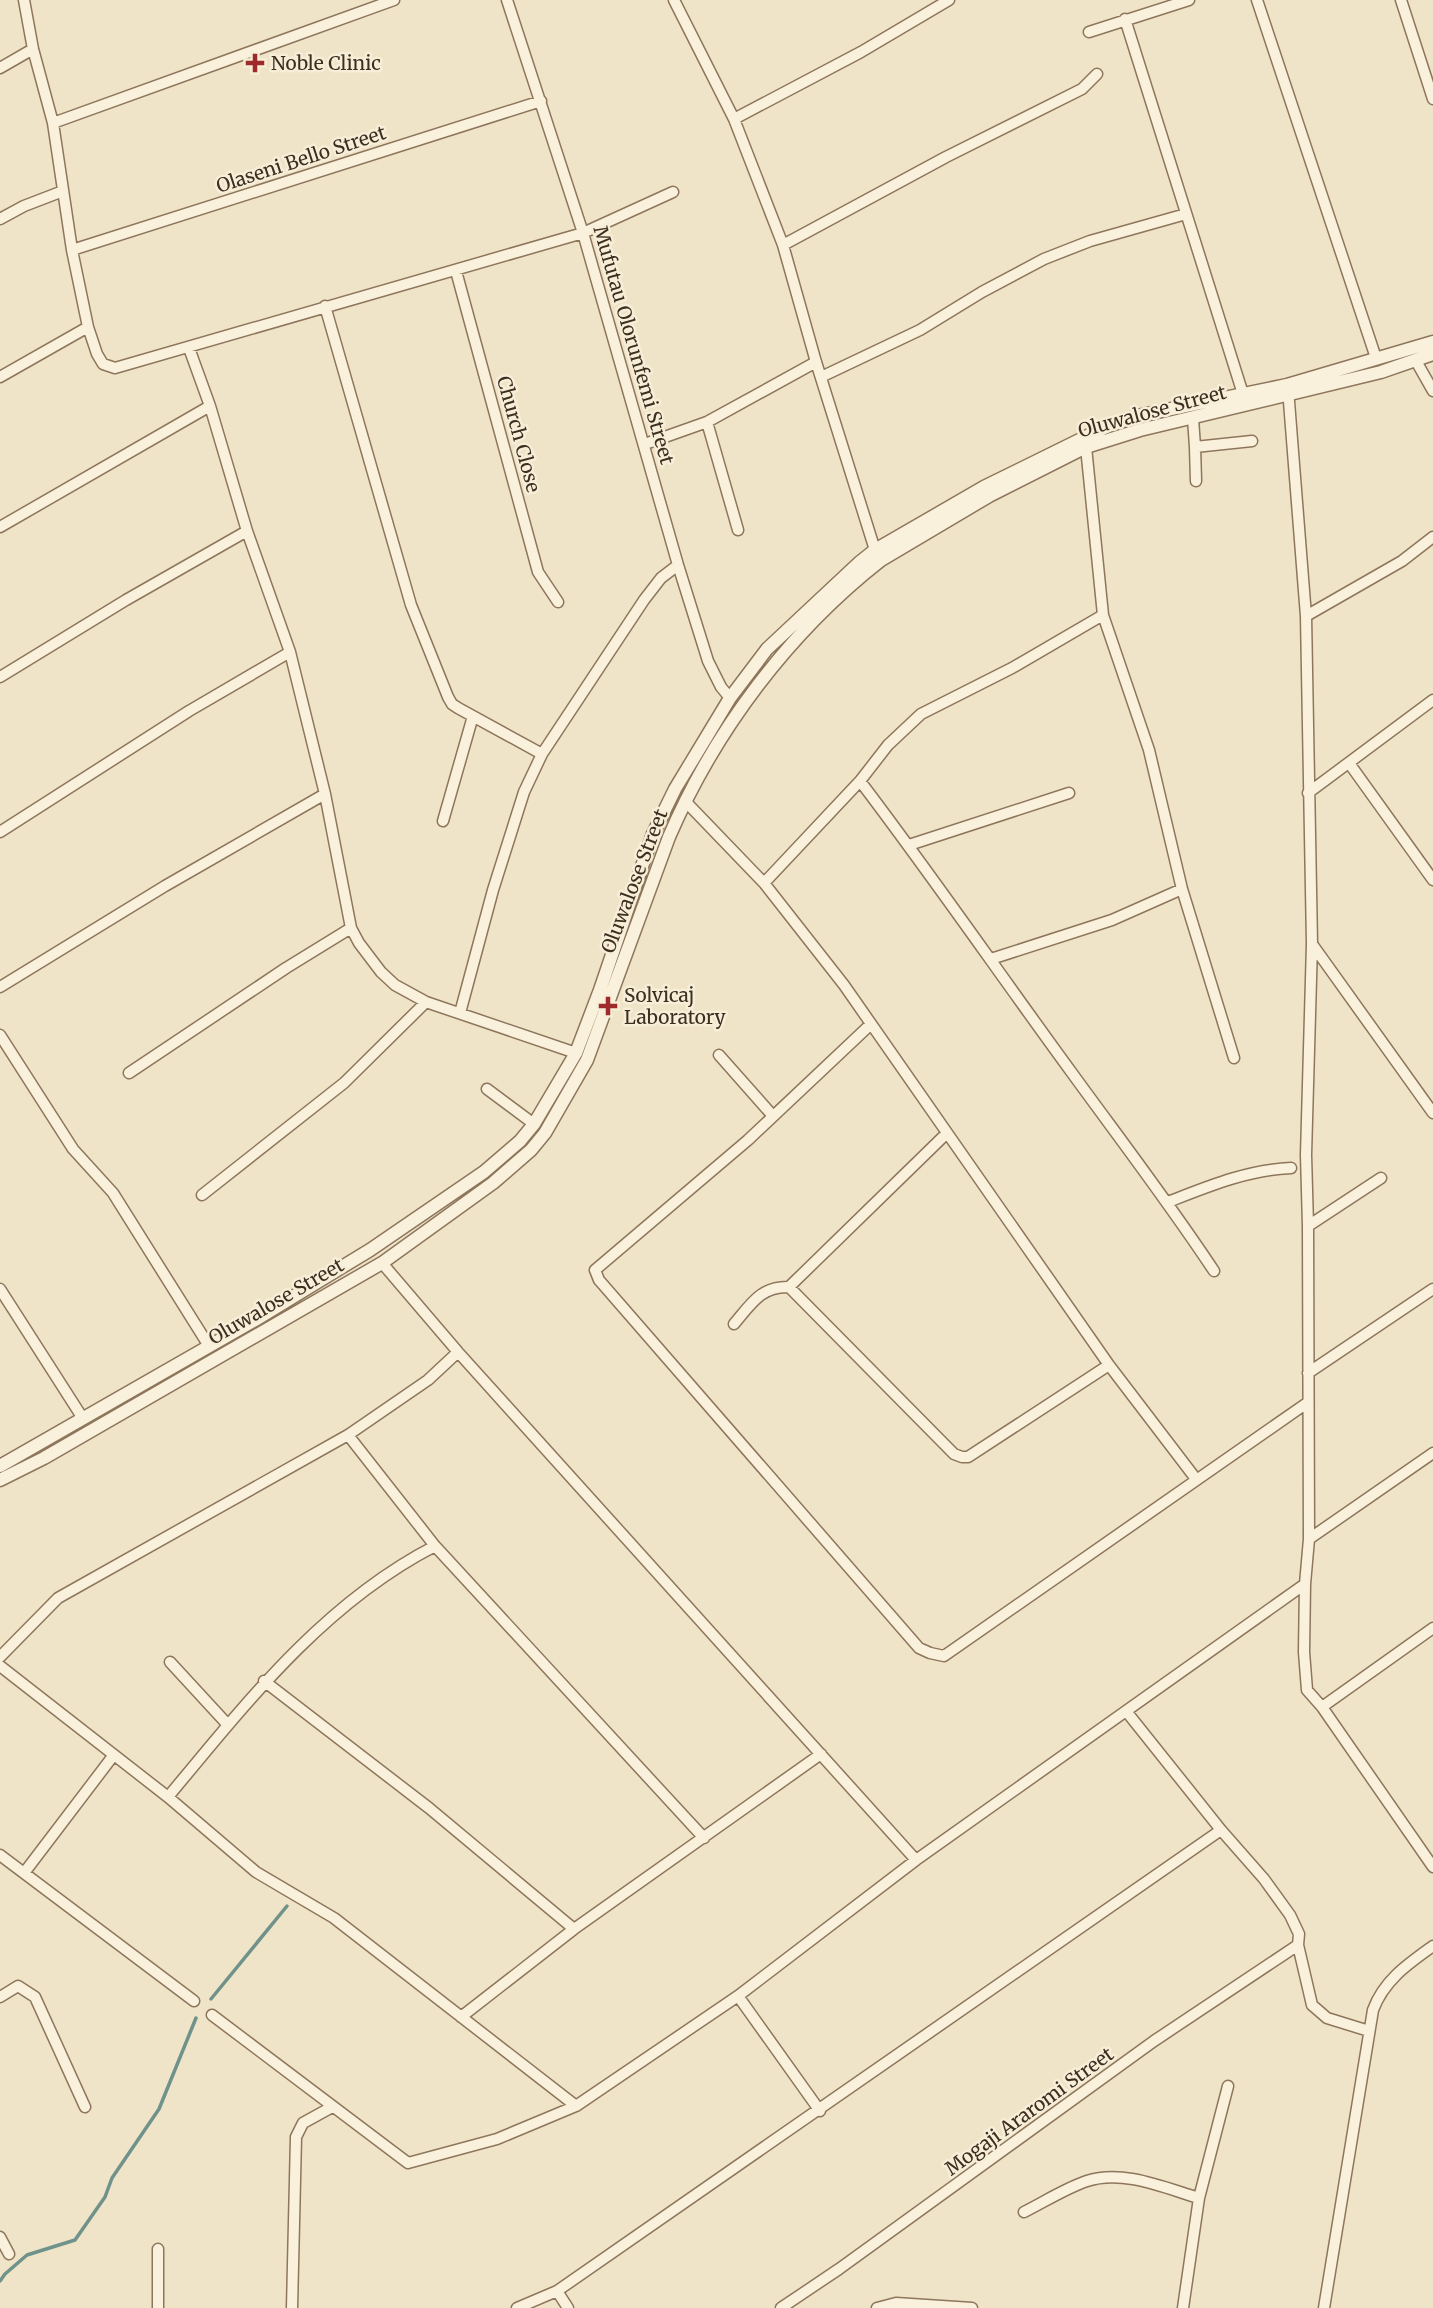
<svg xmlns="http://www.w3.org/2000/svg" width="1433" height="2308" viewBox="0 0 1433 2308" font-family="Merriweather,serif">
  <style>
    .lines { fill: none; stroke-linecap: round; stroke-linejoin: round }
    .stream { stroke: #6f938a; stroke-width: 3.5 }
    .minor-casing { stroke: #8d765c; stroke-width: 13 }
    .tertiary-casing { stroke: #8d765c; stroke-width: 15 }
    .minor { stroke: #faf1dc; stroke-width: 10 }
    .tertiary { stroke: #faf1dc; stroke-width: 12 }
    .poi-dot { fill: #9e2a2b; stroke: #f7eed8; stroke-width: 2.5 }
    .labels { text-anchor: middle; stroke-width: 5; stroke-linejoin: round; paint-order: stroke }
    .poi-label { font-size: 19px; fill: #3d2e20; stroke: #f7eed8; text-anchor: start }
    .street-label { font-size: 19px; fill: #3d2e20; stroke: #f7eed8 }
  </style>
  <rect width="100%" height="100%" fill="#f0e4c8"/>
  <g class="lines">
    <path class="stream" d="M211,1999L287,1906
      M0,2281L5,2274L27,2255L75,2240L105,2197L112,2178L159,2109L196,2018"/>
    <defs>
      <path id="minor" d="M24,0L33,49L53,123L72,250L88,327L97,354L103,364L115,368L583,233L673,192
        M507,0L583,233L678,565L708,661L721,687L730,698
        M674,0L734,119L783,245L816,362L875,550
        M1257,0L1376,358
        M1401,0L1433,99
        M1125,19L1243,394
        M1089,32L1189,0
        M0,68L33,49
        M734,119L861,52L949,0
        M53,123L394,0
        M0,219L24,206L63,191
        M783,245L946,157L1082,89L1097,74
        M72,250L541,101
        M456,271L538,572L558,602
        M325,306L411,605L448,697L452,704L458,708L542,754
        M189,348L210,406L247,531L290,652L325,794L351,928L359,943L381,972L395,985L426,1002L576,1053
        M1416,361L1433,391
        M0,377L88,327
        M821,377L920,330L982,292L1044,259L1090,241L1186,214
        M1288,389L1306,616L1312,944L1306,1155L1308,1226L1309,1539L1305,1584L1304,1652L1307,1690L1322,1707L1433,1867
        M1193,418L1195,447L1252,441
        M707,422L738,530
        M645,444L707,422L816,362
        M1086,447L1103,615L1149,750L1182,889L1234,1058
        M1195,447L1196,481
        M0,527L210,406
        M1306,616L1402,561L1433,537
        M0,677L126,600L247,531
        M1349,763L1433,880
        M860,781C933,877 1001,976 1072,1073C1120,1139 1169,1203 1214,1271
        M1308,793L1433,700
        M686,802L764,883L844,985L1109,1365L1196,1479
        M443,821L473,716
        M0,832L189,711L290,652
        M909,845L1069,793
        M764,883L860,781L888,745L921,714L1012,668L1103,615
        M1312,944L1433,1113
        M991,959L1112,920L1182,889
        M0,987L165,886L325,794
        M460,1013L493,890L524,792L542,754L644,600L661,578L678,565
        M871,1024L748,1140L595,1270L599,1280L919,1648L930,1653L944,1656L1307,1403
        M0,1035L73,1149L113,1193L209,1346
        M719,1055L773,1116
        M129,1073L286,968L351,928
        M487,1089L534,1124
        M202,1195L344,1083L426,1002
        M1168,1202C1209,1186 1247,1170 1291,1168
        M1308,1226L1381,1178
        M382,1263L458,1352L916,1860
        M789,1287L954,1454L962,1457H968L1109,1365
        M0,1289L82,1417
        M734,1324C751,1304 761,1286 789,1287L947,1133
        M1308,1373L1433,1289
        M348,1435L435,1546L704,1838
        M1309,1539L1433,1453
        M0,1657L58,1598L348,1435L428,1380L458,1352
        M170,1662L228,1725
        M0,1666L168,1797L256,1872L334,1918L576,2106
        M264,1681L429,1808L574,1929
        M1322,1707L1433,1628
        M1126,1711L1221,1830L1264,1879L1290,1915L1299,1934L1298,1945L1312,2005L1327,2018L1369,2031
        M168,1797C246,1703 324,1603 435,1546
        M0,1855L194,2001
        M24,1873L113,1756
        M738,1996L820,2111
        M0,1997L18,1986L35,1997L85,2107
        M212,2015L408,2163L497,2139L576,2106L738,1996L916,1860L1305,1584
        M461,2017L574,1929L821,1754
        M1024,2212C1044,2202 1066,2188 1087,2181C1123,2169 1165,2188 1199,2198
        M0,2237L9,2254
        M557,2291L568,2308
        M158,2308V2249
        M292,2308L296,2137L303,2123L332,2107
        M517,2308L557,2291L1221,1830
        M781,2308L839,2269L1154,2041L1298,1945
        M877,2308L896,2303L972,2308
        M1183,2308L1199,2198L1228,2086
        M1324,2308L1373,2010C1384,1980 1408,1964 1433,1946"/>
      <path id="tertiary" d="M0,1466L255,1320L370,1250L484,1172L520,1141L534,1124L576,1053L600,990L653,834L675,789L730,698L767,649L860,562L875,550L984,487L1108,426L1137,416L1287,385L1433,342
        M0,1480L44,1458L382,1263L493,1183L531,1150L545,1133L587,1060L669,837C715,730 789,632 881,560L989,496L1086,447L1140,430L1381,372L1433,354"/>
    </defs>
    <use href="#minor" class="minor-casing"/>
    <use href="#tertiary" class="tertiary-casing"/>
    <use href="#minor" class="minor"/>
    <use href="#tertiary" class="tertiary"/>
  </g>
  <g class="poi-dot">
    <path d="M251.5 52.5h7v7h7v7h-7v7h-7v-7h-7v-7h7z"/>
    <path d="M604.5 995.5h7v7h7v7h-7v7h-7v-7h-7v-7h7z"/>
  </g>
  <g class="labels">
    <g class="poi-label">
      <text x="271" y="70">Noble Clinic</text>
      <text x="624" y="1002">Solvicaj<tspan x="624" dy="22">Laboratory</tspan></text>
    </g>
    <g class="street-label">
      <text transform="translate(301 159) rotate(-18)" y="7">Olaseni Bello Street</text>
      <text transform="translate(634 345) rotate(74)" y="7">Mufutau Olorunfemi Street</text>
      <text transform="translate(1152 411) rotate(-15)" y="7">Oluwalose Street</text>
      <text transform="translate(519 434) rotate(75)" y="7">Church Close</text>
      <text transform="translate(634 881) rotate(-69)" y="7">Oluwalose Street</text>
      <text transform="translate(276 1301) rotate(-30)" y="7">Oluwalose Street</text>
      <text transform="translate(1029 2111) rotate(-36)" y="7">Mogaji Araromi Street</text>
    </g>
  </g>
</svg>
